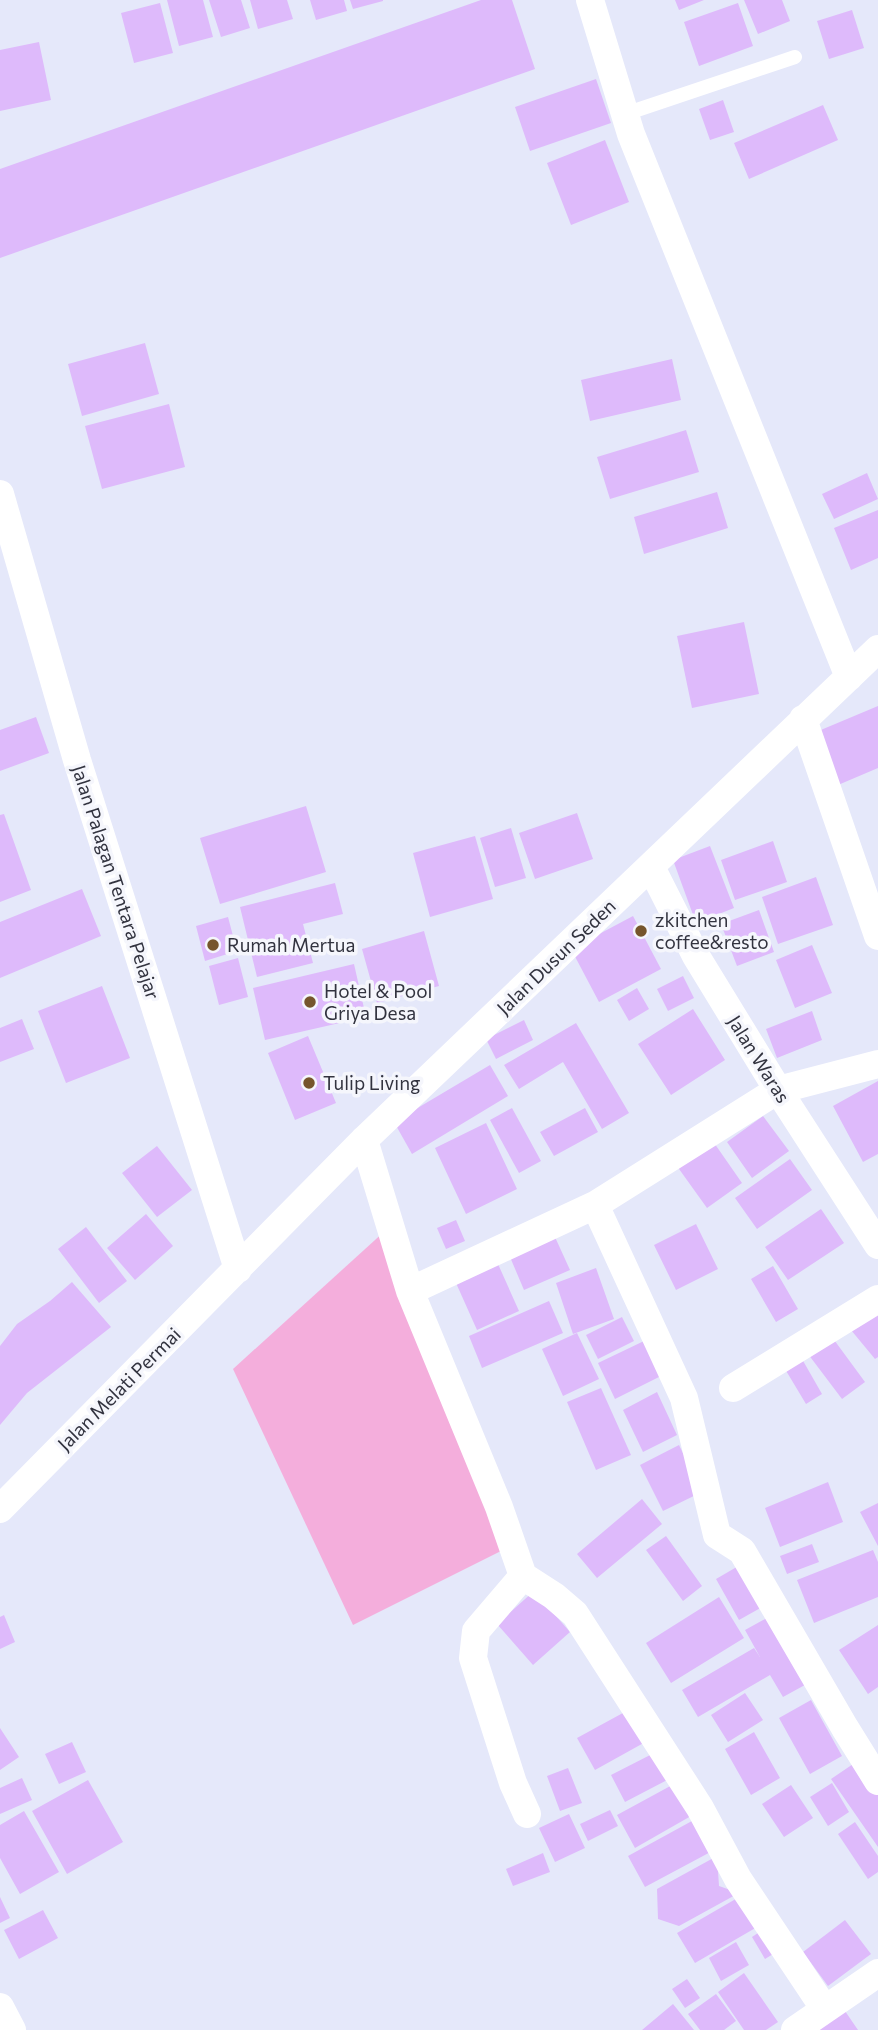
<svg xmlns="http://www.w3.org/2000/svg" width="878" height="2030" viewBox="0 0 878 2030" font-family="Commissioner,sans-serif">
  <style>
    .grass { fill: #f4aedc }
    .building { fill: #debafb }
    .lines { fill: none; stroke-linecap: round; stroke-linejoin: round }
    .service { stroke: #fff; stroke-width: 14 }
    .minor { stroke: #fff; stroke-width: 28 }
    .poi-dot { fill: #76552c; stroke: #f5f6fc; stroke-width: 2.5 }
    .labels { text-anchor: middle; stroke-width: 7; stroke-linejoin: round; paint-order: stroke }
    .street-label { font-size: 19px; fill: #32333f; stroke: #f5f6fc }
    .poi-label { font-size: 19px; fill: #32333f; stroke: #f5f6fc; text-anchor: start }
  </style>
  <rect width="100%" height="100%" fill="#e5e8fa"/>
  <path class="grass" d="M386,1230L505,1549L353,1625L233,1369Z"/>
  <path class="building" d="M167,0H203L213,37L179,46Z
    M209,0H241L250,28L221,37Z
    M250,0H287L293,19L258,29Z
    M310,0H344L347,11L316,20Z
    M350,0H383V1L353,9Z
    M481,0H512L535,69L0,258V169Z
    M675,0H704L679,10Z
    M744,0H782L790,21L758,34Z
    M160,3L173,53L134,63L121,13Z
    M738,3L753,46L699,66L684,22Z
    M852,10L864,48L829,59L817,21Z
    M39,42L51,100L0,111V50Z
    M596,79L611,123L530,151L515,107Z
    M723,100L734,132L710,140L699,109Z
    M823,105L838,140L749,179L734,143Z
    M605,140L629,202L571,225L547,163Z
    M145,343L159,394L82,416L68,364Z
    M672,359L681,400L590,421L581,380Z
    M169,404L185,467L102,489L85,426Z
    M686,430L699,472L610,499L597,457Z
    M867,473L878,499L834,519L822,494Z
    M717,492L728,528L644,554L634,517Z
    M878,510V558L851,570L834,528Z
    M744,622L759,694L692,708L677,636Z
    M878,706V768L838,785L816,732Z
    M36,717L49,753L0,771V730Z
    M306,806L326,872L220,904L200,838Z
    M577,813L593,859L535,879L519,833Z
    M4,814L31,890L0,902V815Z
    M511,828L526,878L495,887L480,838Z
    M475,836L493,899L430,917L413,853Z
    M773,841L787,882L735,900L721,860Z
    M710,846L734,908L696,923L673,860Z
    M816,877L833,925L778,944L762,897Z
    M335,883L343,914L303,924L313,963L257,977L240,907Z
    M82,889L101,936L0,978V922Z
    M759,910L774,952L737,966L721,924Z
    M633,916L661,969L599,1002L571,949Z
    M228,917L237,951L205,961L196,926Z
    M424,931L439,986L377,1003L362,949Z
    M812,945L832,993L795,1008L776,960Z
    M238,958L248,997L219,1005L209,966Z
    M354,964L366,1017L265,1040L253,988Z
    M683,976L694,998L668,1011L657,989Z
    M102,986L130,1058L66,1083L38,1011Z
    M637,988L649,1009L629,1021L617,1000Z
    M693,1009L725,1060L671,1095L638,1044Z
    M812,1011L822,1040L777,1058L766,1029Z
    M22,1019L34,1049L0,1062V1028Z
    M524,1020L533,1040L496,1059L486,1039Z
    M576,1023L629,1113L602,1129L563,1062L519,1089L504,1065Z
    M308,1036L336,1103L295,1120L268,1053Z
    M490,1065L508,1096L412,1154L394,1122Z
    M878,1081V1154L863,1162L833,1106Z
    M512,1108L541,1161L519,1173L490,1120Z
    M585,1108L598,1132L554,1156L540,1132Z
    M763,1116L789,1151L752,1178L727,1142Z
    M486,1123L517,1189L466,1214L435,1148Z
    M710,1137L742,1183L707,1208L674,1162Z
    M157,1146L192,1190L157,1217L122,1173Z
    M790,1159L812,1190L757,1229L735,1198Z
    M821,1209L844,1243L788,1280L765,1247Z
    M146,1214L173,1246L135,1280L107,1248Z
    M456,1220L465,1241L446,1249L437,1228Z
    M696,1224L718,1269L676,1290L654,1245Z
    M86,1227L127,1281L99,1303L58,1249Z
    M555,1237L570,1270L524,1290L510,1257Z
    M498,1264L519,1311L477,1330L456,1283Z
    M773,1266L798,1309L776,1322L751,1279Z
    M596,1268L614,1319L573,1334L556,1283Z
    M72,1282L111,1327L27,1393L0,1425V1346L17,1324L50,1301Z
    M549,1301L563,1333L482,1368L469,1336Z
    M878,1310V1357L875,1359L851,1330Z
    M622,1317L634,1341L598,1359L586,1335Z
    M577,1333L599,1379L563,1396L542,1349Z
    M829,1333L865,1382L842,1399L805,1350Z
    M644,1341L661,1376L615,1399L598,1363Z
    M802,1359L822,1394L806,1404L785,1369Z
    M601,1388L631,1455L596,1470L567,1402Z
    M657,1392L677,1435L643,1452L623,1410Z
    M679,1445L702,1492L663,1511L640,1465Z
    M828,1482L843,1522L780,1547L765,1508Z
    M642,1499L662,1524L597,1578L577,1554Z
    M878,1503V1546L860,1512Z
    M666,1536L702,1586L683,1601L646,1550Z
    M812,1544L819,1562L787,1574L780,1556Z
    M873,1550L878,1562V1597L814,1623L797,1580Z
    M747,1561L771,1602L739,1620L716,1579Z
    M534,1591L570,1632L533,1665L497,1624Z
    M719,1597L744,1638L671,1683L646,1643Z
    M776,1613L814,1680L783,1697L770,1675L698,1717L682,1690L754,1648L760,1657L745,1630Z
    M4,1615L15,1642L0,1649V1617Z
    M878,1625V1687L868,1694L839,1650Z
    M745,1693L763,1720L728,1742L711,1715Z
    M811,1700L842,1756L810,1774L779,1718Z
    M632,1708L649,1740L595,1770L577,1738Z
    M0,1728L19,1757L0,1770Z
    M754,1732L780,1778L751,1795L725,1749Z
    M72,1742L86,1772L59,1784L45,1754Z
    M658,1751L671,1778L625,1802L611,1775Z
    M859,1760L878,1788V1847L831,1779Z
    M568,1768L582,1803L560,1811L547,1776Z
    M22,1778L32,1800L0,1814V1788Z
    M88,1780L123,1842L67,1874L32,1811Z
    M832,1783L849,1812L828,1826L810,1797Z
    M674,1784L691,1816L635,1848L617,1815Z
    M791,1785L813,1818L784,1837L762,1804Z
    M610,1810L618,1826L588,1841L580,1824Z
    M24,1811L59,1872L20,1894L0,1858V1825Z
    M569,1814L585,1848L555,1862L539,1828Z
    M701,1816L718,1848L645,1887L628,1856Z
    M855,1822L878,1856V1872L868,1879L838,1834Z
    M543,1853L550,1872L513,1886L506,1869Z
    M717,1856L719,1886L739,1893L679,1926L658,1919L657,1889Z
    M746,1893L764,1923L695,1963L677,1933Z
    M0,1897L10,1918L0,1923Z
    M43,1910L58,1938L19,1959L4,1930Z
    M845,1920L871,1954L828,1986L803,1952Z
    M764,1929L778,1951L765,1959L752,1937Z
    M736,1942L749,1965L721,1981L709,1958Z
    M744,1973L778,2022L766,2030H744L718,1992Z
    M687,1979L700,1998L685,2008L672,1989Z
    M716,1994L736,2021L724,2030H700L688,2014Z
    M673,2004L694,2030H642Z
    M845,2011L858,2030H818Z"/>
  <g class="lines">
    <path class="service" d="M625,114L795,57"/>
    <path class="minor" d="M590,0L631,134L849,677
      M0,494L77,760L238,1269
      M803,719L878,936
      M651,867L696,956L778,1090L878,1245
      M878,1064L778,1090L595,1205L684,1398L717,1535L742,1551L845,1728L878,1781
      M364,1140L410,1291L499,1507L523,1576L554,1596L575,1614L700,1808L738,1879L824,2008
      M410,1291L595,1205
      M733,1388L878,1299
      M0,1509L364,1140L878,649
      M523,1576L476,1631L473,1658L513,1783L527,1814
      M0,2007L12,2030
      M795,2030L878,1973"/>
  </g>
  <g class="poi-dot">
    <circle cx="641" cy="931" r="7"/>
    <circle cx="213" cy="945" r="7"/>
    <circle cx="310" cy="1002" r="7"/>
    <circle cx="309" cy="1083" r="7"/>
  </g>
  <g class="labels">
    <g class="street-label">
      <text transform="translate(116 882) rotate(72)" y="7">Jalan Palagan Tentara Pelajar</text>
      <text transform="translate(556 957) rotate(-44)" y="7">Jalan Dusun Seden</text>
      <text transform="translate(759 1059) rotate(58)" y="7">Jalan Waras</text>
      <text transform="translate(119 1389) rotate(-45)" y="7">Jalan Melati Permai</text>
    </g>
    <g class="poi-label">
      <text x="655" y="927">zkitchen<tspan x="655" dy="22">coffee&amp;resto</tspan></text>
      <text x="227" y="952">Rumah Mertua</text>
      <text x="324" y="998">Hotel &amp; Pool<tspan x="324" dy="22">Griya Desa</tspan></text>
      <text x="323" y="1090">Tulip Living</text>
    </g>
  </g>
</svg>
